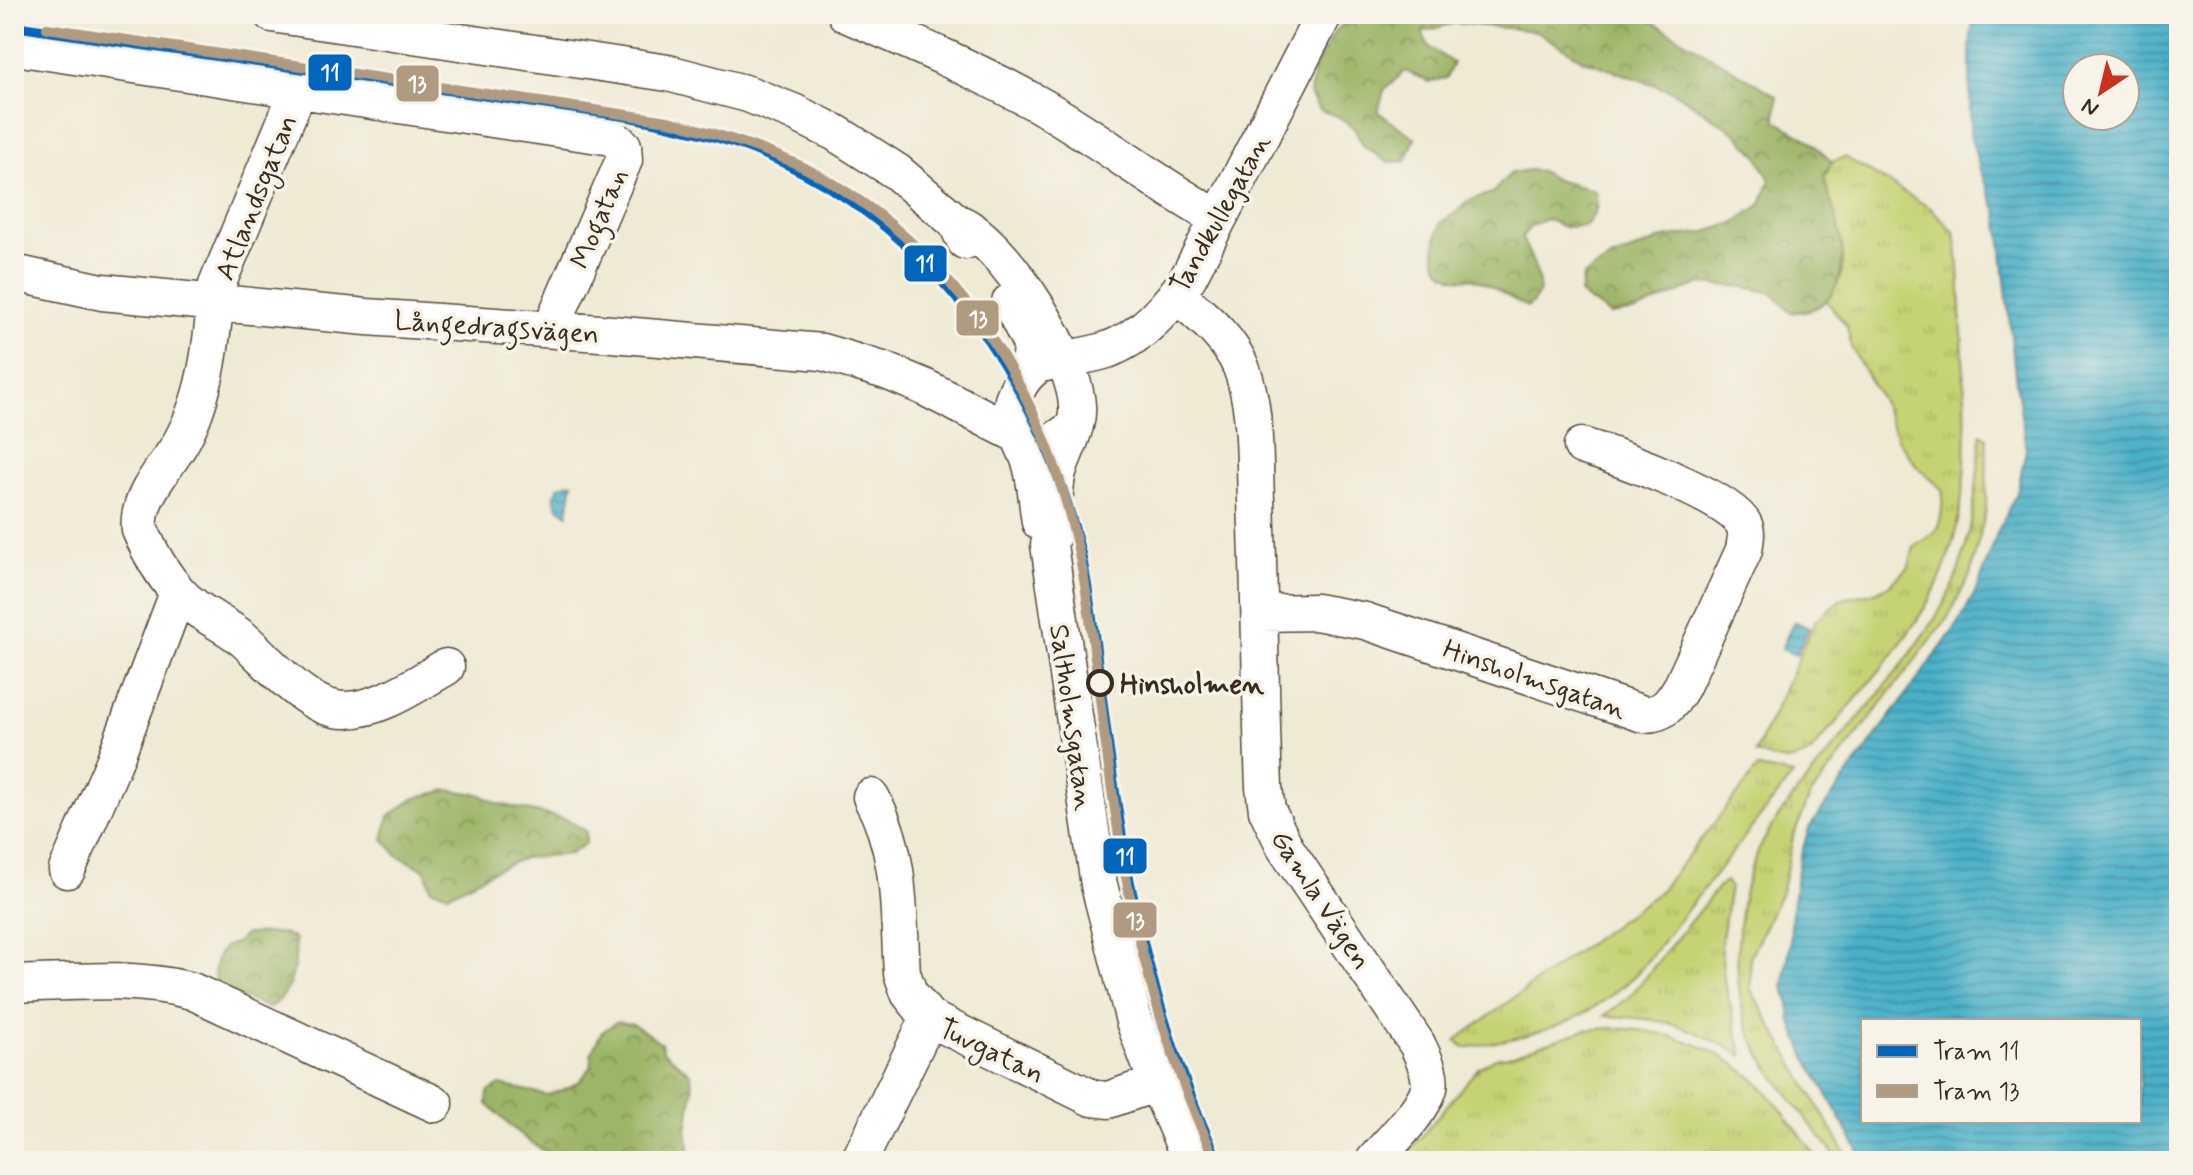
<svg xmlns="http://www.w3.org/2000/svg" width="2193" height="1175" viewBox="0 0 2193 1175" font-family="Mynerve,sans-serif">
  <style>
    .grass { fill: url(#grass-tufts); stroke: #807e49; stroke-width: 2 }
    .forest { fill: url(#forest-crowns); stroke: #6c7042; stroke-width: 2 }
    .water { fill: url(#water-rules); stroke: #426d73; stroke-width: 2; fill-rule: evenodd }
    .lines { fill: none; stroke-linecap: round; stroke-linejoin: round }
    .minor-casing { stroke: #564739; stroke-width: 39 }
    .minor { stroke: #fff; stroke-width: 36 }
    .tram-1-casing { stroke: #f7f3e8; stroke-width: 16 }
    .tram-2-casing { stroke: #f7f3e8; stroke-width: 16 }
    .tram-1 { stroke: #0065bd; stroke-width: 10 }
    .tram-2 { stroke: #b09b80; stroke-width: 10 }
    .stop-dot { fill: #f7f3e8; stroke: #3b2a1e; stroke-width: 4 }
    .labels { text-anchor: middle; stroke-width: 7; stroke-linejoin: round; paint-order: stroke }
    .street-label { font-size: 28px; fill: #3b2a1e; stroke: #f7f3e8 }
    .stop-label { font-size: 28px; font-weight: bold; fill: #3b2a1e; stroke: #f7f3e8; text-anchor: start }
    .line-badge { stroke: #f7f3e8; stroke-width: 3 }
    .badge-label { font-size: 22px; text-anchor: middle; font-weight: bold; fill: #fff }
  </style>
  <defs>
    <pattern id="grass-tufts" width="24" height="20" patternUnits="userSpaceOnUse" patternTransform="scale(2)"><rect width="24" height="20" fill="#c6d374"/><path d="M3 7l-1-3M5 7V3M7 7l1-3M15 17l-1-3M17 17v-4M19 17l1-3" fill="none" stroke="#abb564"/></pattern>
    <pattern id="forest-crowns" width="20" height="18" patternUnits="userSpaceOnUse" patternTransform="scale(2)"><rect width="20" height="18" fill="#9cb566"/><path d="M2 6a3 3 0 1 1 6 0M12 15a3 3 0 1 1 6 0" fill="none" stroke="#809353"/></pattern>
    <pattern id="water-rules" width="6" height="5" patternUnits="userSpaceOnUse" patternTransform="scale(2)"><rect width="6" height="5" fill="#49b0c8"/><path d="M0 2.5h6" fill="none" stroke="#3e8fa2"/></pattern>
  </defs>
  <rect width="100%" height="100%" fill="#f7f3e8"/>
  <filter id="ink" filterUnits="userSpaceOnUse"><feTurbulence type="fractalNoise" baseFrequency=".0125" numOctaves="2"/><feDisplacementMap in="SourceGraphic" scale="16" xChannelSelector="R" yChannelSelector="G"/><feConvolveMatrix kernelMatrix="1 2 1 2 8 2 1 2 1" color-interpolation-filters="sRGB"/></filter>
  <filter id="wash" filterUnits="userSpaceOnUse"><feTurbulence type="fractalNoise" baseFrequency=".006" numOctaves="4" result="noise"/><feDisplacementMap in="SourceGraphic" scale="32" xChannelSelector="R" yChannelSelector="G"/><feGaussianBlur stdDeviation="1.8" result="paint"/><feColorMatrix in="noise" values="0 0 0 0 0 0 0 0 0 0 0 0 0 0 0 0 0 1.4 0 .05"/><feComposite in="paint" operator="in"/></filter>
  <g filter="url(#wash)">
    <rect width="100%" height="100%" fill="#efead4"/>
    <path class="grass" d="M1845,157L1932,209L1955,233C1961,267 1960,302 1962,337C1966,419 1974,505 1938,583C1910,642 1852,702 1810,753C1789,766 1778,760 1755,753L1815,621L1841,599L1873,593L1890,585L1909,567L1914,546C1944,530 1941,522 1943,490L1917,466L1897,438L1882,401L1851,347L1847,326L1826,301L1840,278L1843,260L1824,177L1832,162Z
      M1981,434L1987,438L1986,510L1970,575L1949,616L1810,796L1793,837L1782,890L1750,958L1751,990L1850,1161H1839C1811,1123 1776,1085 1754,1042C1740,1014 1736,978 1738,947C1739,911 1745,874 1763,842C1776,817 1795,795 1813,773C1853,723 1899,674 1934,620C1971,564 1976,499 1981,434Z
      M1758,768L1793,775L1640,970C1584,1026 1540,1034 1465,1048L1456,1040L1659,892Z
      M1726,881L1730,886L1721,945L1724,980L1743,1056C1688,1025 1667,1018 1604,1016L1632,994L1719,886Z
      M1613,1028C1668,1030 1722,1047 1762,1087C1783,1109 1801,1137 1820,1161H1401L1478,1068L1496,1058L1513,1055L1584,1030Z"/>
    <path class="forest" d="M1355,14H1640L1777,96L1776,121L1809,140L1832,162L1824,177C1833,215 1858,262 1829,297C1818,310 1806,313 1790,312L1773,293L1744,287L1699,284L1636,311L1610,315L1580,294L1583,276L1609,260L1664,238L1706,232L1734,223L1761,204L1770,180L1757,155L1735,132L1672,91L1584,60L1536,31L1455,23L1422,32L1429,47L1453,63L1446,78L1430,82L1405,71L1384,90L1378,112L1415,138L1406,161L1387,162L1363,145L1354,128L1337,116L1319,110L1310,94L1314,69L1335,31Z
      M1528,170L1541,171L1556,180L1594,190C1601,205 1595,214 1586,226L1564,227L1546,219L1531,226L1522,237C1529,258 1553,290 1528,307C1511,300 1491,284 1477,280C1469,277 1460,280 1452,277C1429,268 1434,241 1441,222L1457,212L1467,201L1492,193L1511,173Z
      M448,790L479,794L499,804L566,819L586,831V843L570,854L524,858L497,869L449,894L431,889L425,870L397,855L383,839L389,816L415,798Z
      M283,933L295,939C297,965 292,997 268,1008L220,988L214,976L215,967L218,955L226,946L237,942L246,934Z
      M616,1022L633,1024L661,1043L663,1051L690,1073L693,1089L687,1131L691,1161C647,1161 579,1170 541,1149C521,1138 504,1119 487,1104L488,1092L500,1085L548,1095L570,1087L581,1080L591,1066V1054L601,1033Z"/>
    <path class="water" d="M1974,14H2179V1161H1864L1805,1055L1790,1018V1004L1783,987L1790,946L1792,907L1800,858L1809,828L1958,624L1978,587L1998,531L2017,493L2026,449L2015,374L1998,214L1980,170L1970,134V43ZM2077,68H2125V116H2077ZM1863,1021H2139V1121H1863Z
      M573,482L568,514L558,507L554,497L559,486Z
      M1794,621L1809,628L1796,655L1781,649Z"/>
  </g>
  <g filter="url(#ink)">
    <g class="lines">
      <defs>
        <path id="minor" d="M272,14L668,73L748,94L793,112L836,133L897,172L956,222L965,241
          M846,14C911,42 974,69 1036,103C1099,138 1155,184 1218,218
          M15,47L612,137L623,146L624,160L558,312L555,330
          M298,91L217,285C212,340 207,399 178,447C163,471 136,499 140,530C149,551 163,575 178,592C195,612 222,622 242,638C269,661 307,711 346,710C382,709 416,684 446,667
          M956,222C1002,237 1081,364 1077,413C1076,433 1063,453 1058,472C1052,496 1056,522 1049,545L1099,885L1134,1021L1157,1083L1191,1161
          M14,273L102,292L367,317L600,333L822,352L886,371L922,386L1030,441L1053,442L1073,428
          M1177,295C1201,316 1228,336 1241,367C1257,408 1254,457 1256,500C1260,596 1260,691 1264,787L1267,810L1286,849L1417,1044C1423,1057 1432,1073 1429,1088C1423,1111 1390,1142 1374,1161
          M1010,302L1031,344L1029,370
          M1040,522C1037,503 1036,483 1031,465C1027,451 1019,438 1014,424C1006,402 1021,375 1040,364C1062,359 1085,357 1107,350C1141,338 1170,306 1189,276L1324,14
          M1261,613L1316,612L1365,621L1643,714C1664,715 1672,703 1682,686L1744,550C1745,541 1748,533 1744,525C1730,496 1615,456 1582,446
          M871,797C902,853 898,911 902,973L909,993L929,1018L1092,1098L1108,1100L1157,1083
          M67,870L114,762L178,593
          M14,984C74,982 133,976 192,991L435,1104
          M859,1161L929,1018"/>
      </defs>
      <use href="#minor" class="minor-casing"/>
      <use href="#minor" class="minor"/>
      <defs>
        <path id="tram-1" d="M14,26L630,117C674,126 720,136 762,153C931,223 1040,379 1081,554C1091,599 1095,645 1101,690C1109,754 1118,819 1130,883C1149,980 1177,1071 1218,1161"/>
        <path id="tram-2" d="M47,28L668,121C715,133 762,147 805,168C945,239 1037,379 1073,528C1085,573 1090,619 1096,665C1104,734 1113,803 1125,872C1144,973 1172,1068 1216,1161"/>
      </defs>
      <use href="#tram-1" class="tram-1-casing"/>
      <use href="#tram-2" class="tram-2-casing"/>
      <use href="#tram-1" class="tram-1"/>
      <use href="#tram-2" class="tram-2"/>
    </g>
  </g>
  <circle class="stop-dot" cx="1100" cy="683" r="12"/>
  <g class="labels">
    <g class="street-label">
      <text transform="translate(255 197) rotate(-68)" y="10">Atlandsgatan</text>
      <text transform="translate(1219 213) rotate(-61)" y="10">Tandkullegatan</text>
      <text transform="translate(598 218) rotate(-67)" y="10">Mogatan</text>
      <text transform="translate(497 326) rotate(4)" y="10">Långedragsvägen</text>
      <text transform="translate(1535 678) rotate(19)" y="10">Hinsholmsgatan</text>
      <text transform="translate(1073 717) rotate(82)" y="10">Saltholmsgatan</text>
      <text transform="translate(1322 899) rotate(57)" y="10">Gamla Vägen</text>
      <text transform="translate(992 1050) rotate(26)" y="10">Tuvgatan</text>
    </g>
    <g class="stop-label">
      <text x="1120" y="693">Hinsholmen</text>
    </g>
  </g>
  <g class="line-badge">
    <rect x="307" y="53" width="46" height="39" rx="8" fill="#0065bd"/>
    <rect x="395" y="64" width="45" height="39" rx="8" fill="#b09b80"/>
    <rect x="903" y="244" width="45" height="39" rx="8" fill="#0065bd"/>
    <rect x="955" y="299" width="45" height="38" rx="8" fill="#b09b80"/>
    <rect x="1102" y="837" width="46" height="38" rx="8" fill="#0065bd"/>
    <rect x="1112" y="901" width="46" height="38" rx="8" fill="#b09b80"/>
  </g>
  <g class="badge-label">
    <text x="330" y="80">11</text>
    <text x="417" y="91">13</text>
    <text x="925" y="271">11</text>
    <text x="978" y="326">13</text>
    <text x="1125" y="864">11</text>
    <text x="1135" y="928">13</text>
  </g>
  <rect width="2193" height="1175" fill="none" stroke="#f7f3e8" stroke-width="48"/>
  <rect x="1861" y="1019" width="280" height="104" fill="#f7f3e8" stroke="#aca397" stroke-width="2"/>
  <rect x="1877" y="1045" width="40" height="12" fill="#0065bd" stroke="#aca397" stroke-width="2"/>
  <text x="1933" y="1059" font-size="24" fill="#3b2a1e">Tram 11</text>
  <rect x="1877" y="1085" width="40" height="12" fill="#b09b80" stroke="#aca397" stroke-width="2"/>
  <text x="1933" y="1099" font-size="24" fill="#3b2a1e">Tram 13</text>
  <g transform="translate(2101 92) rotate(215)"><circle r="38" fill="#f7f3e8" stroke="#aca397" stroke-width="2"/>
  <path d="M0-6L14 30L0 20L-14 30Z" fill="#c8321e"/>
  <text y="-12" font-size="22" font-weight="bold" text-anchor="middle" fill="#3b2a1e">N</text>
  </g>
</svg>
